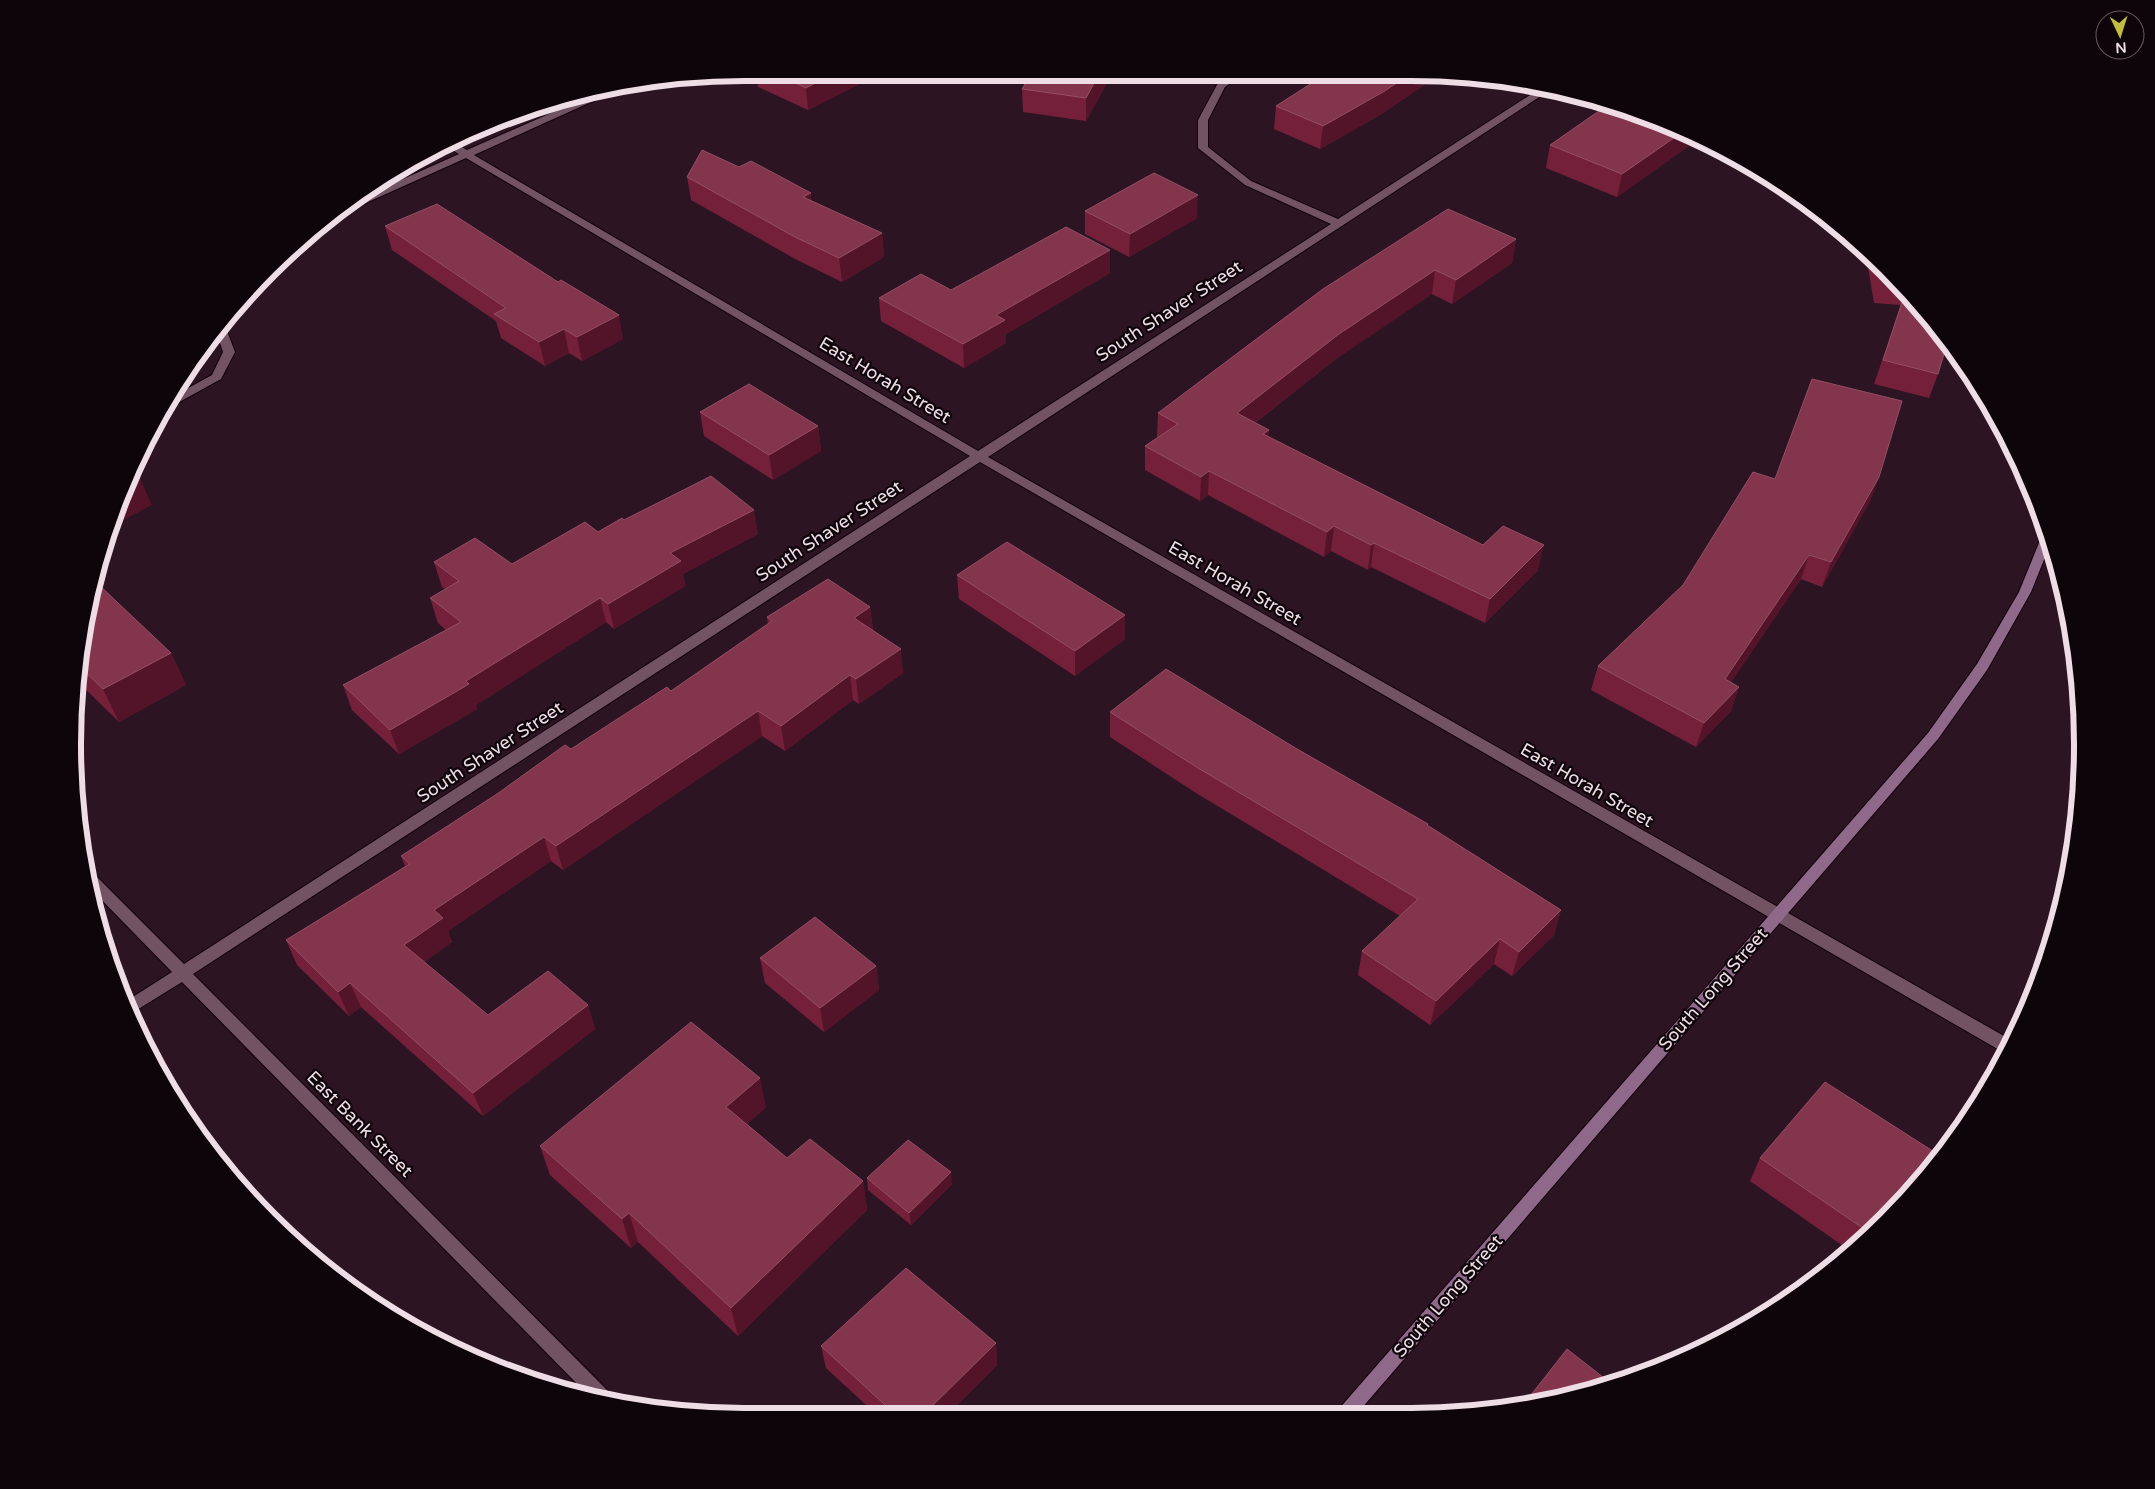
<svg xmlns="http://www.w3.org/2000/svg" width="2155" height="1489" viewBox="0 0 2155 1489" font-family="'Varela Round',sans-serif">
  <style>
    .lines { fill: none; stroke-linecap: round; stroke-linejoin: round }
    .service-casing { stroke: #14020c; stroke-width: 2 }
    .minor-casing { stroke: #14020c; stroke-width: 2 }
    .secondary-casing { stroke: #14020c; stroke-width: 2 }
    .service { fill: #715363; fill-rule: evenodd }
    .minor { fill: #715363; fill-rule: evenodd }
    .secondary { fill: #8f6989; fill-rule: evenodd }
    .wall { fill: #75203a }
    .shaded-wall { fill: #531329 }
    .building { fill: #82354c; stroke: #934f64 }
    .labels { text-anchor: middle; stroke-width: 4.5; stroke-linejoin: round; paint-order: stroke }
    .street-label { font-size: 18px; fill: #efdde6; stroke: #0e050a }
    .rim { fill: none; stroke: #efdde6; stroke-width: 6 }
  </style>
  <rect width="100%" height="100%" fill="#2d1423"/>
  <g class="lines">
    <defs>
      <path id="service" d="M221,325L227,331L235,352L221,379L172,406L167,407L172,397L212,375L223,352L216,331Z"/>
      <path id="minor" d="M1236,72H1247L1225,87L1208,120V147L1251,181L1338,219L1544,86L1553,88L988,457L2011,1040L2005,1052L2001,1051L980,462L193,974L613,1396L616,1402L613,1404L589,1396L182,982L132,1013L128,1000L172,972L90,888L84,869L90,870L184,964L970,456L466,158L348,211H342L354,201L459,154L446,146L453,142L467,150L599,92L612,90L611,93L474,155L978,451L1331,224L1245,185L1198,148V120L1218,83Z"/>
      <path id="secondary" d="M2046,534L2049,547L2031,592L1987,670L1938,739L1355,1416H1335L1338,1410L1928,733L1977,664L2019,592L2041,538Z"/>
    </defs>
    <use href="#service" class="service-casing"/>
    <use href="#minor" class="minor-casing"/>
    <use href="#secondary" class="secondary-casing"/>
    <use href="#service" class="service"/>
    <use href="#minor" class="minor"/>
    <use href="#secondary" class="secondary"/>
  </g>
  <path class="wall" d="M756,72H883L808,110L758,87Z
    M1113,72L1086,121L1023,112L1022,89Z
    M1410,72L1439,75L1380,115L1320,149L1274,129L1276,106Z
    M1627,108L1697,140L1617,197L1546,168L1550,145Z
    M739,167L811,193V201L882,233L884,257L842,282L797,260L691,200L687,177Z
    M1085,211L1197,218L1129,257L1085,234Z
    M385,226L623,339L582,361L569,353L545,366L501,338L496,321L392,250Z
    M1516,239L1512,263L1452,304L1432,294L1337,358L1255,423L1269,430L1268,436L1483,545L1538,570L1485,623L1371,567L1368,570L1331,551L1324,557L1208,495L1200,501L1145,470V446L1158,437H1157L1158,413L1323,289Z
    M1110,250V273L1006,334V343L964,368L881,321L879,298L951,290Z
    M1866,255L1886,270L1947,344L1938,374L1929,398L1874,384L1901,305L1874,303Z
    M700,412L818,426L821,451L773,480L704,436Z
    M1879,477L1870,501L1822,587L1801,579L1731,682L1739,687L1731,711L1696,747L1591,690L1598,666L1683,585L1775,479Z
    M624,520L758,534L683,574L685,586L614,629L606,622L476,705L477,709L399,754L352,710L343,685L446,630L438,623L430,598L445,589L442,587L434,562L512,564L598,532Z
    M957,575L1125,615V639L1075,676L959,599Z
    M870,607L873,630L903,673L859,704L853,700L785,751L762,736L563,870L551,861L448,931L452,942L424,962L488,1015L588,1005L595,1029L483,1116L361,1007L349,1016L297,965L286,940L405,866L401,856L571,749L671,691L768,624L767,617Z
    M171,653L186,685L119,722L77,681L78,657Z
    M1110,712L1297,749L1428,824V826L1561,910L1554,935L1512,976L1494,964L1430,1025L1358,975L1362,951L1400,916L1196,793L1110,737Z
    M760,958L876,966L879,990L824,1032L765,983Z
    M766,1107L747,1124L787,1158L863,1181L867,1210L738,1336L638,1242L631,1248L550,1175L540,1146Z
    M1760,1158L1885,1220L1849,1250L1750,1181Z
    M867,1178L952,1184L911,1225L868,1190Z
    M996,1343L997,1365L946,1416H878L826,1368L821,1346Z"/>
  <path class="shaded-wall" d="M836,72H883L808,110L806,88Z
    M1100,72H1113L1086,121V98Z
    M1412,73L1439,75L1380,115L1320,149L1323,126Z
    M1681,133L1697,140L1617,197L1622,174Z
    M811,193L813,216L803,197Z
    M1198,195L1197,218L1129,257L1130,234Z
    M882,233L884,257L842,282L839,258Z
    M1516,239L1512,263L1452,304L1456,280Z
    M1110,250V273L1006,334V343L964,368L963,344L996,315Z
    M1435,270L1432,294L1337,358L1235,438L1237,413L1339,334Z
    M619,315L623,339L582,361L577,337Z
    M564,329L569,353L545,366L539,342Z
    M818,426L821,451L773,480L769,455Z
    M1269,430L1267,454L1263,434Z
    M1209,471L1208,495L1200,501L1201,477Z
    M138,474L152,505L114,525L124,487L128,478Z
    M1879,477L1870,501L1822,587L1831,562Z
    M754,510L758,534L683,574L685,586L614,629L608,604L670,553Z
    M1334,526L1331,551L1324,557L1327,532Z
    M1374,543L1371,567L1368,570L1371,545Z
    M1544,545L1538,570L1485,623L1490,599Z
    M1809,555L1801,579L1717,703L1725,679Z
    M600,598L606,622L476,705L477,709L399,754L390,730L466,681Z
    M870,607L873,632L854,618Z
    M1125,615V639L1075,676V651Z
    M901,649L903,673L859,704L856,679Z
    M171,653L186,685L119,722L103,689Z
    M850,675L853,700L785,751L781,726Z
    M1739,687L1731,711L1696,747L1704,723Z
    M758,711L762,736L563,870L556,846Z
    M544,837L551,861L448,931L452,942L414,969L404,945L434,910Z
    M1561,910L1554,935L1512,976L1519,952Z
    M1500,939L1494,964L1430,1025L1436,1001Z
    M876,966L879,990L824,1032L820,1008Z
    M350,983L361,1007L349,1016L338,992Z
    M588,1005L595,1029L483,1116L473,1093Z
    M760,1078L766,1107L733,1137L726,1107Z
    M951,1172L952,1184L911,1225L909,1213Z
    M863,1181L867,1210L738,1336L731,1308Z
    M629,1213L638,1242L631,1248L622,1219Z
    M996,1343L997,1365L946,1416H922Z"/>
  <path class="building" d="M772,72H836L806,88Z
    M1032,72H1100L1086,98L1022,89Z
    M1329,72H1410L1412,73L1383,92L1323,126L1276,106Z
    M1609,104L1627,108L1681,133L1622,174L1550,145Z
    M702,150L739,167L751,161L811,193L803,197L882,233L839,258L795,237L687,177Z
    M1154,173L1198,195L1130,234L1085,211Z
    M437,204L558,282L561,280L619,315L577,337L564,329L539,342L494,314L506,308L385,226Z
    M1448,209L1516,239L1456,280L1435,270L1339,334L1237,413L1269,430L1263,434L1483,545L1503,526L1544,545L1490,599L1374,543L1371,545L1334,526L1327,532L1209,471L1201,477L1145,446L1178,424L1158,413L1323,289Z
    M1066,227L1110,250L996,315L1005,320L963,344L879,298L921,274L951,290Z
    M1880,265L1886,270L1895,280L1882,279Z
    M1905,293L1947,344L1938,374L1883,360Z
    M1812,379L1902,401L1879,477L1831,562L1809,555L1725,679L1739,687L1704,723L1598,666L1683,585L1753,472L1775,479Z
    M749,384L818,426L769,455L700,412Z
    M133,470L138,474L128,478Z
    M711,476L754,510L670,553L681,561L608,604L600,598L466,681L469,684L390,730L343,685L461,622L430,598L459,581L434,562L475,538L512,564L585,522L598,532L622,518L624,520Z
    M1007,542L1125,615L1075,651L957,575Z
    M828,579L870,607L854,618L901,649L856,679L850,675L781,726L758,711L556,846L544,837L434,910L443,918L404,945L488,1015L548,971L588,1005L473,1093L350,983L338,992L286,940L410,864L401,856L497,794L565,745L571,749L667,687L671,691L772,621L767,617Z
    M98,584L171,653L103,689L78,665V657Z
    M1166,669L1297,749L1428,824L1427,825L1561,910L1519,952L1500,939L1436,1001L1362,951L1418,899L1198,768L1110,712Z
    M815,917L876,966L820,1008L760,958Z
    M691,1022L760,1078L726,1107L787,1158L810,1139L863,1181L731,1308L629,1213L622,1219L540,1146Z
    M1825,1082L1939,1155L1885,1220L1870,1233L1760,1158Z
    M908,1140L951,1172L909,1213L867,1178Z
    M906,1268L996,1343L922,1416H897L821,1346Z
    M1567,1349L1608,1381L1541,1404L1523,1405Z"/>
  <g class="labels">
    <g class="street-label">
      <text transform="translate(1169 311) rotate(-33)" y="6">South Shaver Street</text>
      <text transform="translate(885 380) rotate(31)" y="6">East Horah Street</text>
      <text transform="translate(829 531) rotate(-33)" y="6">South Shaver Street</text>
      <text transform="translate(1235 583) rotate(30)" y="6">East Horah Street</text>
      <text transform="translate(490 752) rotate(-33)" y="6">South Shaver Street</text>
      <text transform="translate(1587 785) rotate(30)" y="6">East Horah Street</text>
      <text transform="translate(1713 989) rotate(-49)" y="6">South Long Street</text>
      <text transform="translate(360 1124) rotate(45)" y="6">East Bank Street</text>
      <text transform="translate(1448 1296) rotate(-49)" y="6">South Long Street</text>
    </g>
  </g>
  <path d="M0 0H2155V1489H0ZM744 81H1411A663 663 0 0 1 2074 744V745A663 663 0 0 1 1411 1408H744A663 663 0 0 1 81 745V744A663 663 0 0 1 744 81Z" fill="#0e050a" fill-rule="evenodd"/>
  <path class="rim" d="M744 81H1411A663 663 0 0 1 2074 744V745A663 663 0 0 1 1411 1408H744A663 663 0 0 1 81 745V744A663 663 0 0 1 744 81Z"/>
  <g transform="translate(2120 35) rotate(176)"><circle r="24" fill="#0e050a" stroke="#685b62"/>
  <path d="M0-4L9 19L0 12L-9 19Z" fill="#c2bd3f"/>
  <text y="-8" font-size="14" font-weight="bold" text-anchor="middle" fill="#efdde6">N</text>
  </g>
</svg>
